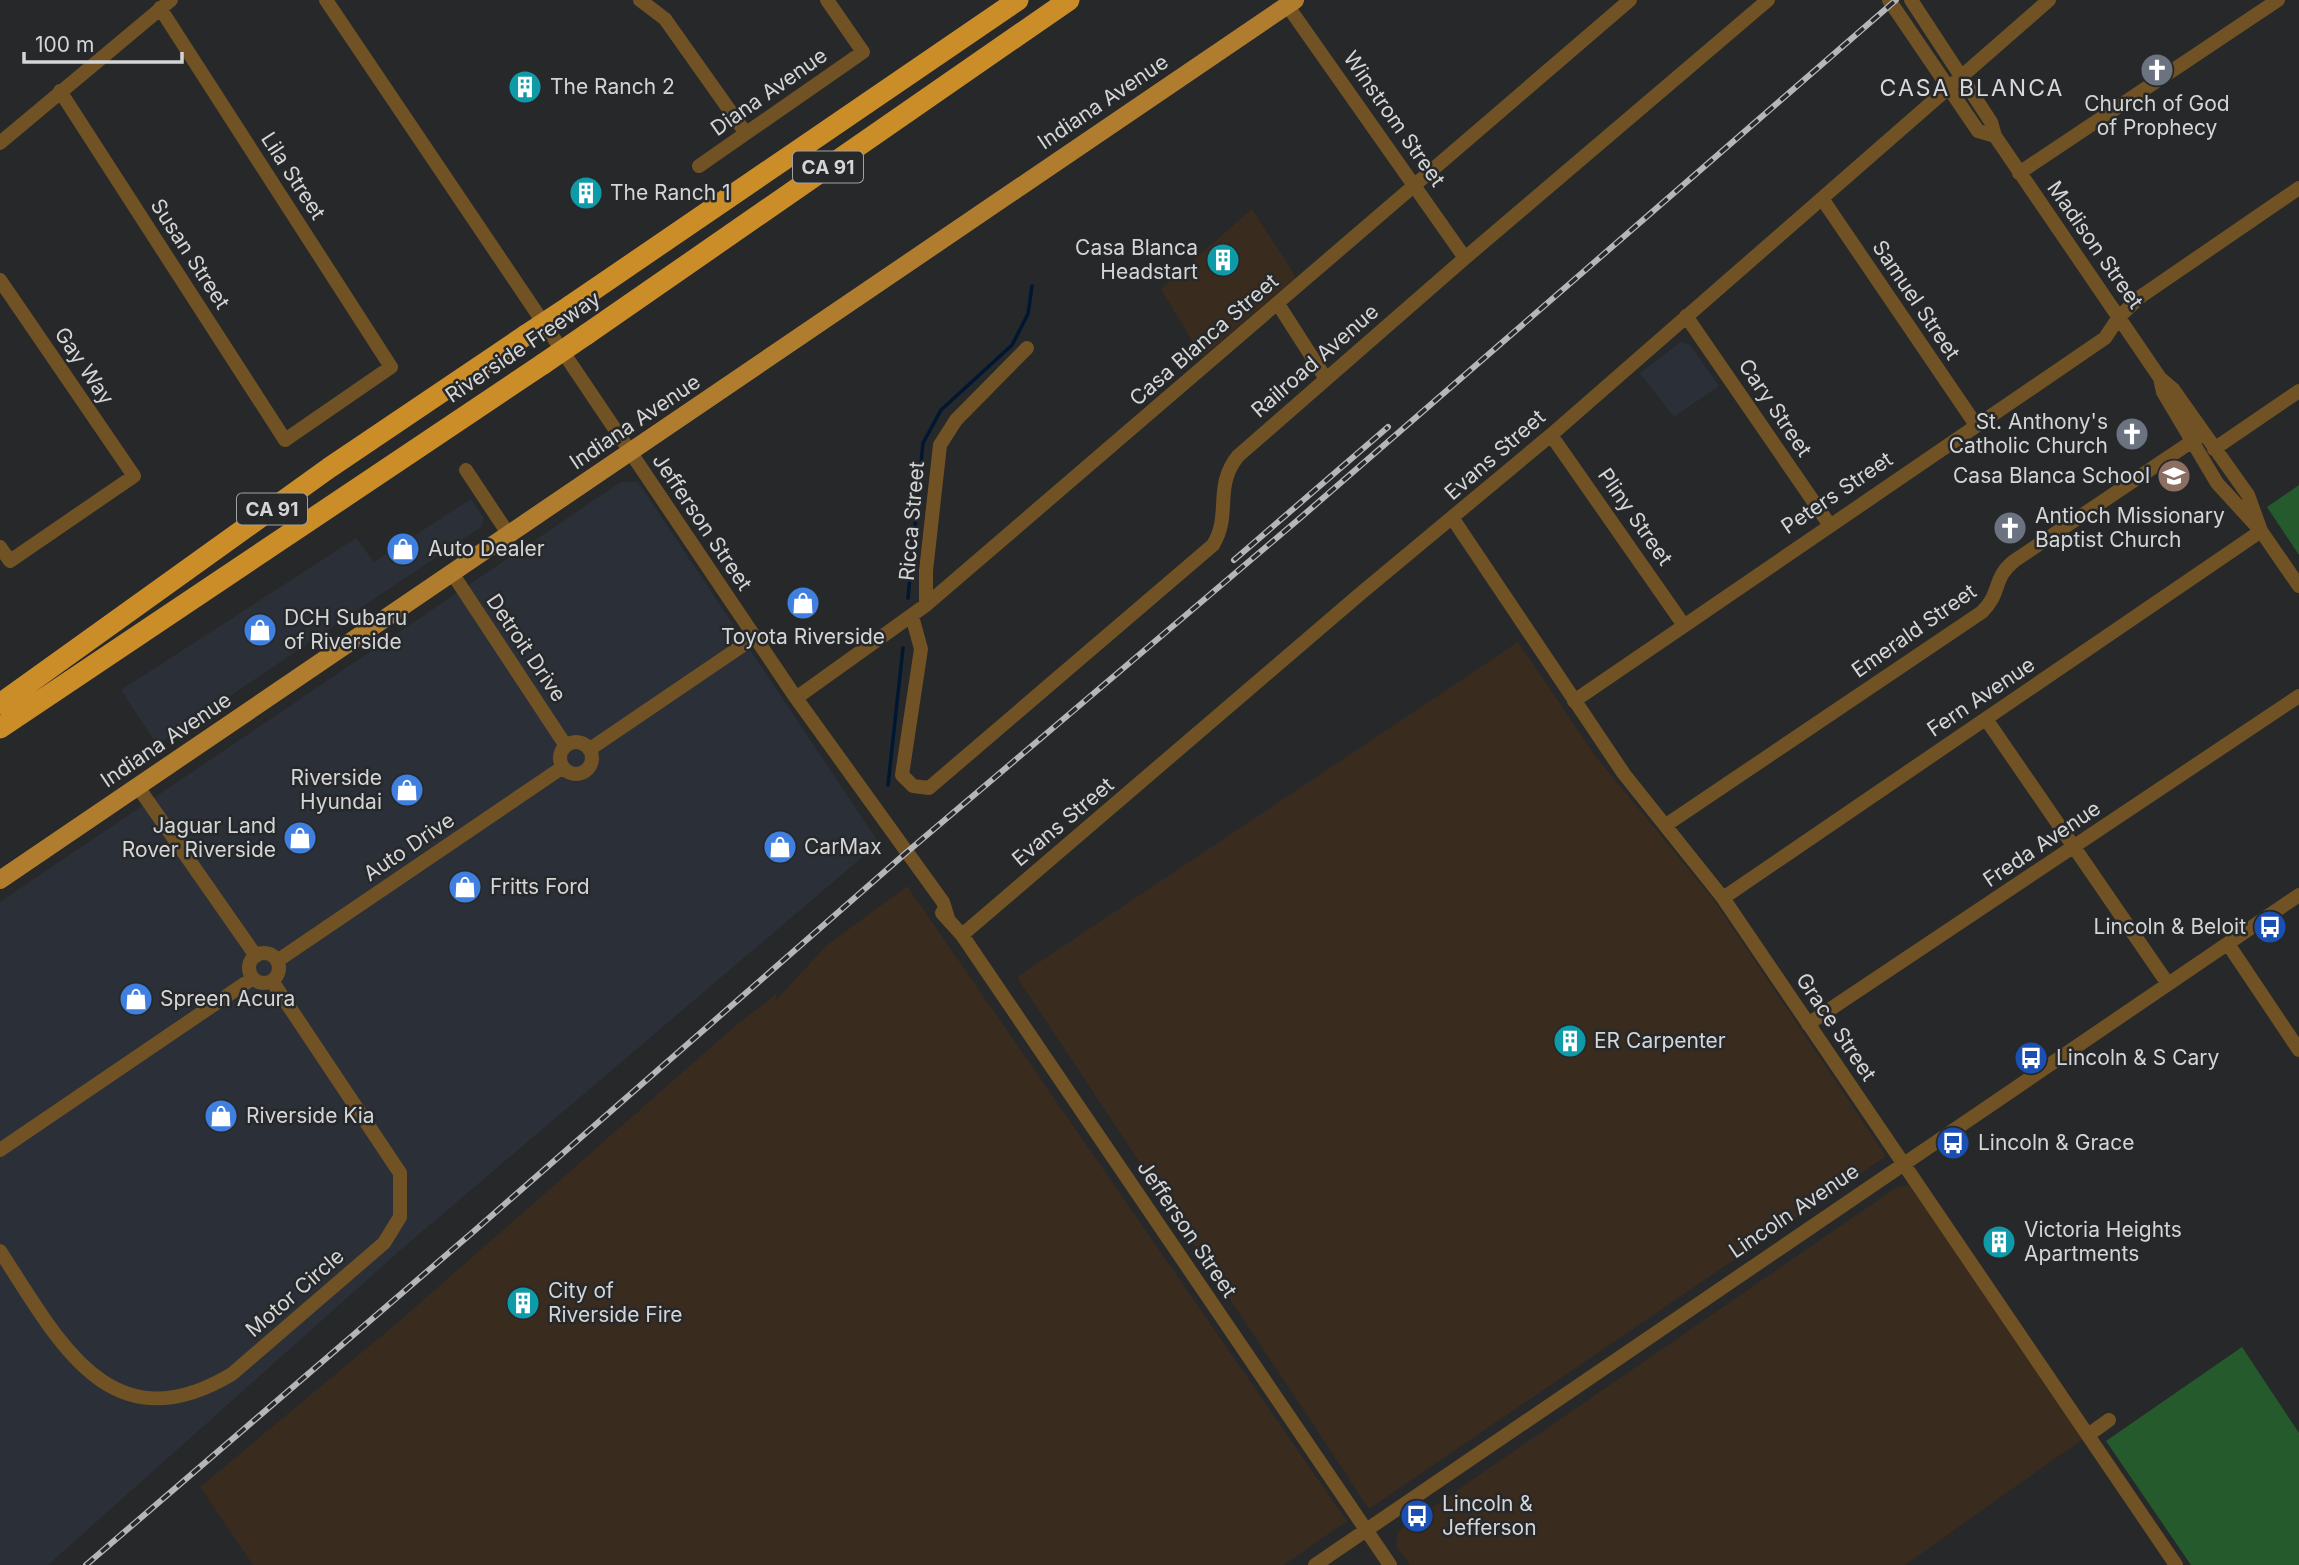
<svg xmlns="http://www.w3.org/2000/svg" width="2299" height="1565" viewBox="0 0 2299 1565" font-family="Inter,sans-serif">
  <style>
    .built { fill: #2b3038 }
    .industrial { fill: #3a2b1f }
    .education { fill: #392c1e }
    .green { fill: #255b2c }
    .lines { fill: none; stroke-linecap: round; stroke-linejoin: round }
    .stream { stroke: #001732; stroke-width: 3.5 }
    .minor { stroke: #715224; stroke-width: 14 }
    .major { stroke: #b07d2e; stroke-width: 18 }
    .highway { stroke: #cb8d28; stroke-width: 21 }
    .rail-casing { stroke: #b4b6b7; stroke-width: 6 }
    .rail { stroke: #26282a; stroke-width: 3.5; stroke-dasharray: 10; stroke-linecap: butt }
    .highway-bridge { stroke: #cb8d28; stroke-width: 21 }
    .labels { text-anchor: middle; stroke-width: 5; stroke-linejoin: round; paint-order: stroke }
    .shield { fill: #26282a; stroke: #9fa1a2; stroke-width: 2 }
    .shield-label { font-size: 19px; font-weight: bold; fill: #d3d5d6 }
    .poi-label { font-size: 21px; fill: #d3d5d6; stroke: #26282a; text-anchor: start }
    .street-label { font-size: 21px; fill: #d3d5d6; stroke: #26282a }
    .neighbourhood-label { font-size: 23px; letter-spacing: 2px; fill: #d6d8dc; stroke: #26282a }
  </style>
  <rect width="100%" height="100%" fill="#26282a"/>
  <path class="built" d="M1681,342L1690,345L1719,386L1674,417L1640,373Z
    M621,482H638L879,843L405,1246L48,1565H0V902Z
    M471,499L484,519L481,527L157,745L121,690L356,538L374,562Z"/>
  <path class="industrial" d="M1518,642L1596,757L1714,900L1886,1156L1369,1509L1017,977Z
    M907,886L1347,1521L1284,1565H253L200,1487L403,1318L734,1027L776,994V1000L826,946Z
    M1909,1185L2084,1438L1905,1565H1410L1396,1546L1398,1531L1897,1187Z"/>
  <path class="education" d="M1252,209L1296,277L1202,357L1161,289Z"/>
  <path class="green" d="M2299,485V555L2267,507Z
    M2242,1347L2299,1433V1565H2191L2106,1441Z"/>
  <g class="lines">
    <path class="stream" d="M908,598L923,443L941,410L1012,345L1028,314L1032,286
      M888,785L903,648"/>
    <path class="minor" d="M326,0L796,698L943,902L948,918
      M640,0L665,19L745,132
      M1889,0L1978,131L1995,136
      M1911,0L1991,122L1995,136L2160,378L2173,389L2248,495L2261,531
      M1287,5L1465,258
      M60,91L285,440L391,367L160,8
      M0,143L171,0
      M699,166L863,52L827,0
      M2019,173L2278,0
      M1823,200L1976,425
      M0,280L134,476L10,561L0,547
      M1278,304L1326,379
      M1686,316L1829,524
      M2160,378L2163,392L2217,483L2261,531L2299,586
      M1551,435L1683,624
      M2214,449L2299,391
      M466,470L509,535
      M1453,519L1624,774L1723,898L2176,1565
      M452,573L566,746
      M926,605V571L940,445L956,420L1027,348
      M912,616L921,649L902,775L913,786L929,788L1213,545C1232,514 1213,487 1238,456L1465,258L1768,0
      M796,698L926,605L1630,0
      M1574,701L2105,338L2119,317L2140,297L2299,188
      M1986,719L2168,984
      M560 758a16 16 0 1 1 32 0a16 16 0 1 1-32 0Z
      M590,749L755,637
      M138,787L256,956
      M1666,825L1982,612C2002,592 1992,579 2014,561L2203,434
      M1723,898L2261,531
      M942,913L962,935L1390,1565
      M962,935L1360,594L1551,435L2049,0
      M2228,944L2299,1050
      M249 968a15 15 0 1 1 30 0a15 15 0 1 1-30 0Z
      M277,961L563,767
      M1808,1024L2299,696
      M0,1150L253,978
      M0,1251C58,1339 109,1448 232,1374L384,1243L400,1217V1173L272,981
      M2088,1435L2109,1420
      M1315,1565L2299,895"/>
    <path class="major" d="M0,880L1295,0"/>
    <path class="highway" d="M570,306L1018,0
      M587,334L1069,0
      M0,704L329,468L526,335
      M0,728L543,364"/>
    <defs>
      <path id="rail" d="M1234,560L1388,427
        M86,1565L473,1232L907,852L1299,519L1896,0"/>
    </defs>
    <use href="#rail" class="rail-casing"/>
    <use href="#rail" class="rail"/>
    <path class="highway-bridge" d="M526,335L570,306
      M543,364L587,334"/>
  </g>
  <defs>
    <symbol id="church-disc" viewBox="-11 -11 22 22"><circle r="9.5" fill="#6b7280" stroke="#26282a"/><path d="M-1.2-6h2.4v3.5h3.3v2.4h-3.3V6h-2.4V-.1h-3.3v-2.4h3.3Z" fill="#fff"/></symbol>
    <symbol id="building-disc" viewBox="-11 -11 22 22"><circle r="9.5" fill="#0f9aa8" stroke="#26282a"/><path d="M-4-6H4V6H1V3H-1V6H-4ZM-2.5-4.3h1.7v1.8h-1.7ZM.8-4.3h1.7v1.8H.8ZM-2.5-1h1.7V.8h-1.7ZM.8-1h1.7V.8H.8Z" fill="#fff"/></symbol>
    <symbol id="school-disc" viewBox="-11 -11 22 22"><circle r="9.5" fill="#8d6e63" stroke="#26282a"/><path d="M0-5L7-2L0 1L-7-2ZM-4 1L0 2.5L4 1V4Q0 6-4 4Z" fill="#fff"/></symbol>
    <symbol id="shop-disc" viewBox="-11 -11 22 22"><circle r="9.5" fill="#3f7fe0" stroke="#26282a"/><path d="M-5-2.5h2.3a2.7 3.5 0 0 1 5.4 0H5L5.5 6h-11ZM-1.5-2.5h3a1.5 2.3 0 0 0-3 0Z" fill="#fff"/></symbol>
    <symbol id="bus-disc" viewBox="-11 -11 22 22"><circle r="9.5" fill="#1a4fb4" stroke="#26282a"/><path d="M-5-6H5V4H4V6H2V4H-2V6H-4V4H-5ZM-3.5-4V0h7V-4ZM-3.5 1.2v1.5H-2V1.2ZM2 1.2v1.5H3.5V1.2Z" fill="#fff"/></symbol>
  </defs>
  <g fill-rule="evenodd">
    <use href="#church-disc" x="2138" y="51" width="38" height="38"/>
    <use href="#building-disc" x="506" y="68" width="38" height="38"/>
    <use href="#building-disc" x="567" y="174" width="38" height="38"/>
    <use href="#building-disc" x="1204" y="241" width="38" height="38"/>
    <use href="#church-disc" x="2113" y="415" width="38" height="38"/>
    <use href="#school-disc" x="2155" y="457" width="38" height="38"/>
    <use href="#church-disc" x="1991" y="509" width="38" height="38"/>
    <use href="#shop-disc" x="384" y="530" width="38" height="38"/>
    <use href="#shop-disc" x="784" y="584" width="38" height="38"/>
    <use href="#shop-disc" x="241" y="611" width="38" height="38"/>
    <use href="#shop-disc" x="388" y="771" width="38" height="38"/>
    <use href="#shop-disc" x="281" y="819" width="38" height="38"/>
    <use href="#shop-disc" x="761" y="828" width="38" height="38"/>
    <use href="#shop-disc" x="446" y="868" width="38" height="38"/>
    <use href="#bus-disc" x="2251" y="908" width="38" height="38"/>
    <use href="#shop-disc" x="117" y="980" width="38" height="38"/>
    <use href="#building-disc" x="1551" y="1022" width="38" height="38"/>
    <use href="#bus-disc" x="2012" y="1039" width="38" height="38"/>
    <use href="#shop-disc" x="202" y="1097" width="38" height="38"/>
    <use href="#bus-disc" x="1934" y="1124" width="38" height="38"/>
    <use href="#building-disc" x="1980" y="1223" width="38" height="38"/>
    <use href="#building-disc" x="504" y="1284" width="38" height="38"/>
    <use href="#bus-disc" x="1398" y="1497" width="38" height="38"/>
  </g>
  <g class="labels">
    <g class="shield">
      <rect x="793" y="151.5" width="70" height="31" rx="5"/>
      <rect x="237" y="493.5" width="70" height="31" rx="5"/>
    </g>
    <g class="shield-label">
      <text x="828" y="174">CA 91</text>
      <text x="272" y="516">CA 91</text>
    </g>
    <g class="poi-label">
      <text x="550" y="94">The Ranch 2</text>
      <text x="2157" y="111" text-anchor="middle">Church of God<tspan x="2157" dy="24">of Prophecy</tspan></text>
      <text x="610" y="200">The Ranch 1</text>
      <text x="1198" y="255" text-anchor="end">Casa Blanca<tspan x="1198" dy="24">Headstart</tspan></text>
      <text x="2108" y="429" text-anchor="end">St. Anthony's<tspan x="2108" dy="24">Catholic Church</tspan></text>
      <text x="2150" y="483" text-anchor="end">Casa Blanca School</text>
      <text x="2035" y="523">Antioch Missionary<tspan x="2035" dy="24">Baptist Church</tspan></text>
      <text x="428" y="556">Auto Dealer</text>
      <text x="284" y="625">DCH Subaru<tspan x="284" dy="24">of Riverside</tspan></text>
      <text x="803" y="644" text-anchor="middle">Toyota Riverside</text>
      <text x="382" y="785" text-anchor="end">Riverside<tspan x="382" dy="24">Hyundai</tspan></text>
      <text x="276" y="833" text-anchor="end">Jaguar Land<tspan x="276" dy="24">Rover Riverside</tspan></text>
      <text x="804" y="854">CarMax</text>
      <text x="490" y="894">Fritts Ford</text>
      <text x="2246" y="934" text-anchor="end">Lincoln &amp; Beloit</text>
      <text x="160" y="1006">Spreen Acura</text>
      <text x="1594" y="1048">ER Carpenter</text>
      <text x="2056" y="1065">Lincoln &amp; S Cary</text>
      <text x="246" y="1123">Riverside Kia</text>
      <text x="1978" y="1150">Lincoln &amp; Grace</text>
      <text x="2024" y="1237">Victoria Heights<tspan x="2024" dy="24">Apartments</tspan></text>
      <text x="548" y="1298">City of<tspan x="548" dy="24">Riverside Fire</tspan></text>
      <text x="1442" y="1511">Lincoln &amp;<tspan x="1442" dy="24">Jefferson</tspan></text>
    </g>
    <g class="street-label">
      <text transform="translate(769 92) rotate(-35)" y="7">Diana Avenue</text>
      <text transform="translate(1103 102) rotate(-34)" y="7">Indiana Avenue</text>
      <text transform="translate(1394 119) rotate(55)" y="7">Winstrom Street</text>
      <text transform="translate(293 176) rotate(57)" y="7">Lila Street</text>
      <text transform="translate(2095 245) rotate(55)" y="7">Madison Street</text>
      <text transform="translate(190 254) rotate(57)" y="7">Susan Street</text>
      <text transform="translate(1916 300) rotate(56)" y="7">Samuel Street</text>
      <text transform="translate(1204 340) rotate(-41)" y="7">Casa Blanca Street</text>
      <text transform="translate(523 347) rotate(-34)" y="7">Riverside Freeway</text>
      <text transform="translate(1315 361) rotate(-41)" y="7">Railroad Avenue</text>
      <text transform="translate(84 366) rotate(56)" y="7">Gay Way</text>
      <text transform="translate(1775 408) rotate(56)" y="7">Cary Street</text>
      <text transform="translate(635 422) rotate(-34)" y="7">Indiana Avenue</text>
      <text transform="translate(1495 455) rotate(-41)" y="7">Evans Street</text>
      <text transform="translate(1837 493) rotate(-34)" y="7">Peters Street</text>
      <text transform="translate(1635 517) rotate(55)" y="7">Pliny Street</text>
      <text transform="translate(912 521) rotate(-85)" y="7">Ricca Street</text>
      <text transform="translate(702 522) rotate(56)" y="7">Jefferson Street</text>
      <text transform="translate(1914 631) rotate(-35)" y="7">Emerald Street</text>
      <text transform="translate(526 648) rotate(56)" y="7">Detroit Drive</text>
      <text transform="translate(1981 697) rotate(-34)" y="7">Fern Avenue</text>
      <text transform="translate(166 740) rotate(-34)" y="7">Indiana Avenue</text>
      <text transform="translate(1063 822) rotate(-40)" y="7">Evans Street</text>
      <text transform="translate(2042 844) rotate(-34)" y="7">Freda Avenue</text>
      <text transform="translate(409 847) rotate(-34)" y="7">Auto Drive</text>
      <text transform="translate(1836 1027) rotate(56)" y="7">Grace Street</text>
      <text transform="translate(1794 1211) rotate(-34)" y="7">Lincoln Avenue</text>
      <text transform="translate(1187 1229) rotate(56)" y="7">Jefferson Street</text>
      <text transform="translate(295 1293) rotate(-41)" y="7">Motor Circle</text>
    </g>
    <g class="neighbourhood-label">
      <text x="1972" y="96">CASA BLANCA</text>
    </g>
  </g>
  <path d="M24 52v10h158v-10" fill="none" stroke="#d3d5d6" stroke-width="3.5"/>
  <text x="35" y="52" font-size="21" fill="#d3d5d6" stroke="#26282a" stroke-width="5" paint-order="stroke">100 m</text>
</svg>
